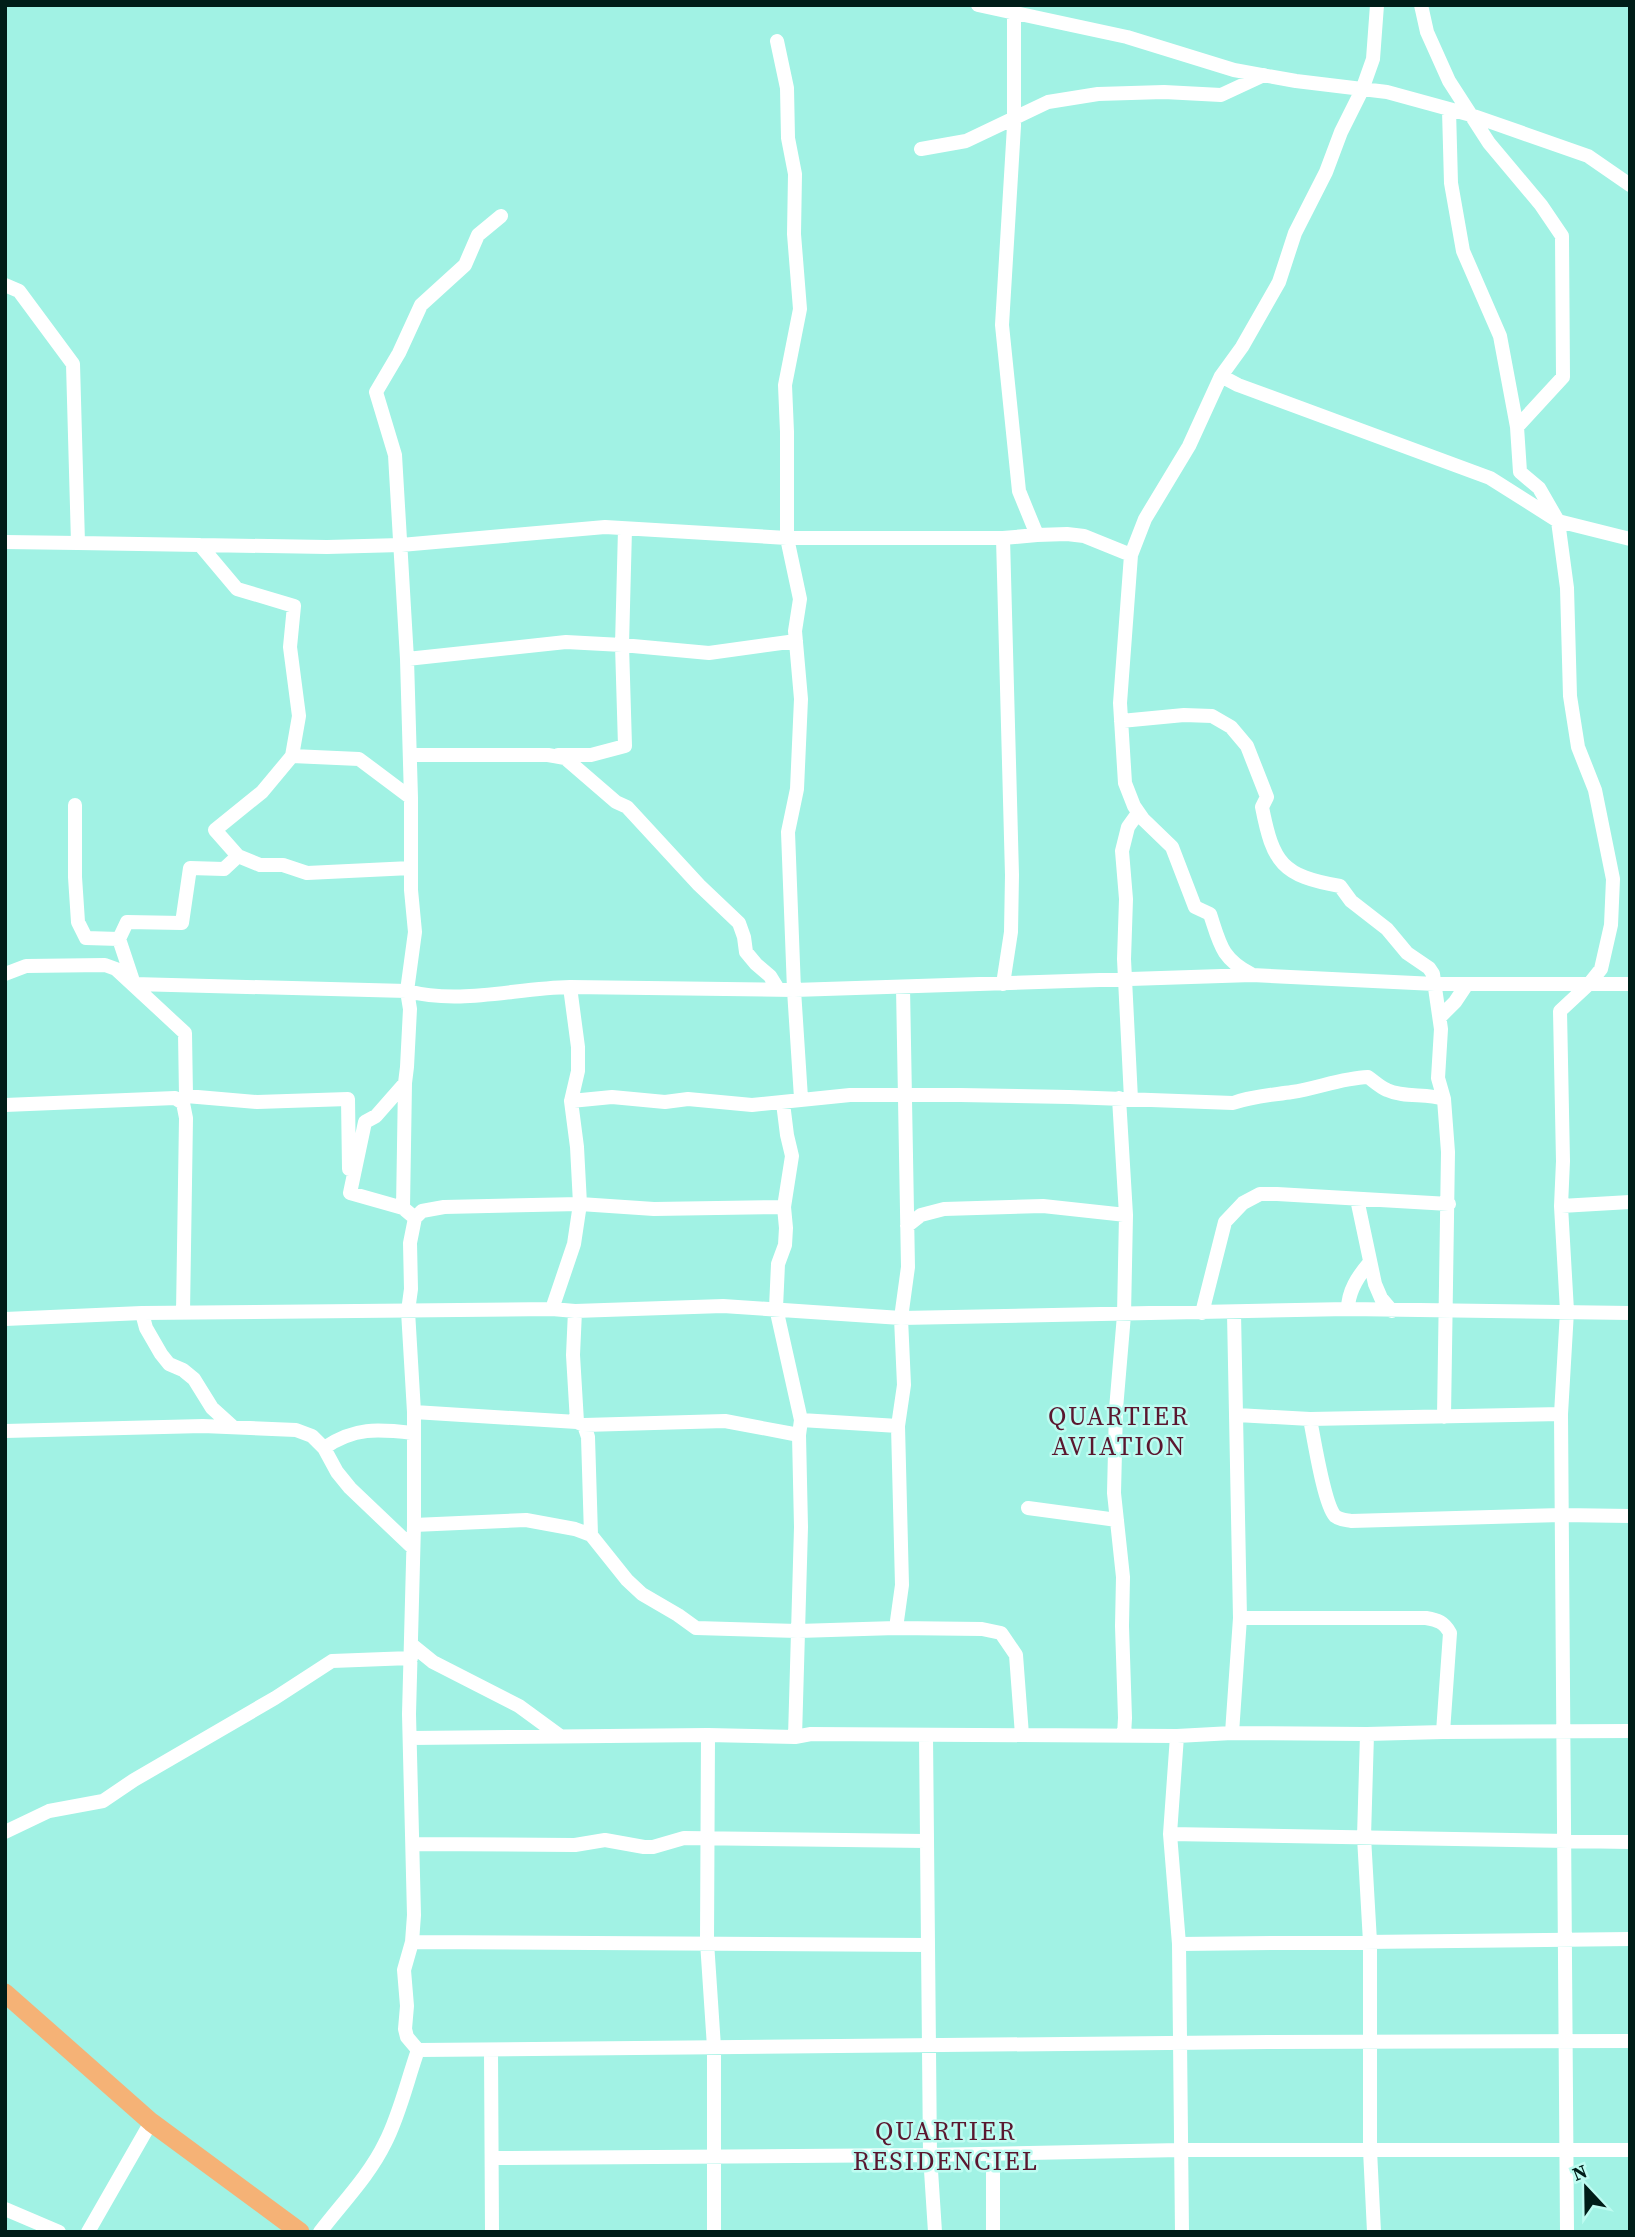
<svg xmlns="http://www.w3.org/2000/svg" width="1635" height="2237" viewBox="0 0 1635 2237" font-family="'Source Serif 4',serif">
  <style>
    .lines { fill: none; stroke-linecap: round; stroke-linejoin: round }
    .minor { stroke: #fff; stroke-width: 14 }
    .highway { stroke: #f5b276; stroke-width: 19 }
    .labels { text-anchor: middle; stroke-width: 5; stroke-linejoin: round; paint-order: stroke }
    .neighbourhood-label { font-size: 26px; letter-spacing: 2px; fill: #5a172f; stroke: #bdfcf1 }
  </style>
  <rect width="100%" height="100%" fill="#a1f2e4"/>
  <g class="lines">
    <path class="minor" d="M978,5L1127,37L1234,70L1296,81L1387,92L1471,115L1588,156L1630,185
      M1421,5L1427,32L1449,81L1489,143L1541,205L1562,236L1563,377L1517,427
      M1009,6L1014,14V126L1002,325L1019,491L1037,535L1067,534L1084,536L1131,555
      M1449,110L1451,183L1463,251L1500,336L1517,427L1520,472L1539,488L1558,521L1630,539
      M921,149L966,141L1048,102L1098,94L1164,92L1221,95L1264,75
      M5,285L19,291L73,364L78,543L200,545L237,589L294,606L290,647L299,716L292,756L359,759L411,798V890L415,932L407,991L410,1009L407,1067L405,1083L376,1116L365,1122L350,1193L403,1208
      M1221,376L1238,385L1490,478L1558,521L1567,588L1570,696L1578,747L1595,790L1613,879L1611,925L1601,969L1589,984L1560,1011L1563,1161L1561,1206L1567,1311L1561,1414L1567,2232
      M1037,535L1003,538H787L800,599L795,631L801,699L797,789L788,832L794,990L1252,975L1435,984H1630
      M5,542L78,543
      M200,545L327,547L401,545L605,527L787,538V432L785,385L800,309L794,234L795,174L788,138L787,88L777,41
      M407,659L566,642L622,645L709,653L796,641
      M1121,721L1184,715L1212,716L1231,727L1247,746L1267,797L1262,807C1273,863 1282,876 1340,886L1351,901L1387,929L1407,953L1429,968L1433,974L1441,1029L1438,1078L1444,1099L1448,1152L1444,1417
      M410,755H548L565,758L616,802L627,807L699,885L739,923L744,937L746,952L756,964L770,976L778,989
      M558,755H591L625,746L622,645L625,529
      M411,798L407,659L395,455L376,392L399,353L421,305L465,265L478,235L501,216
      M75,805V877L78,922L86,938L119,939L134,984L407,991C461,1005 515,988 570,987L578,1047V1071L571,1101L577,1147L580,1204L574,1244L552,1309
      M238,856L260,865H283L307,873L411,868
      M119,939L127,922L182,923L190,868L224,869L238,856L215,830L262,792L292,756
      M5,974L26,966L105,965L116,969L185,1033L186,1096L257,1102L348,1099L349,1169
      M1251,974C1221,958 1220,944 1210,914L1195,907L1172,847L1143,819L1134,806L1125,783L1120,703L1131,555L1145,519L1189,446L1221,376L1242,347L1279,282L1295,233L1326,172L1341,132L1362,90L1373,59L1377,5
      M1003,984L1011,932L1012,875L1003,538
      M570,987L794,990L801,1098
      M903,987L908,1267L901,1318L904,1385L898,1426L902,1585L896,1628L982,1629L1001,1633L1016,1655L1022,1735
      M1440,1017L1455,1002L1467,984
      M405,1083L403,1208L415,1218L410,1243L411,1289L408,1311L414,1412V1525L409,1714L414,1915L412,1942L404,1970L407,2006L405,2029L407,2037L418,2050L1269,2042L1630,2041
      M1119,1098L1126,1215L1124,1315L1116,1409L1114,1493L1123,1577L1122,1626L1125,1718L1124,1735
      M1131,1099L1124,959L1126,899L1122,851L1128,827L1138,813
      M571,1101L612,1097L665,1102L688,1099L752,1105L850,1095H960L1069,1097L1233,1103C1253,1096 1272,1095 1292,1092C1318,1088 1342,1078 1368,1077C1374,1081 1380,1087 1387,1090C1404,1098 1426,1093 1444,1099
      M783,1103L787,1135L792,1156L784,1207L786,1228L785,1245L778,1264L776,1308L801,1420L799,1435L801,1527L795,1737
      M5,1105L175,1098L183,1103L186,1118L183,1313
      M1357,1199L1375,1284L1381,1298L1392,1311
      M1561,1206L1630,1202
      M415,1218L422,1211L444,1207L580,1204L654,1209L784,1207
      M907,1226L921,1215L944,1209L1043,1206L1126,1215
      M1348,1309C1348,1291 1358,1276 1370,1262
      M575,1311L573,1355L577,1422
      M142,1313L146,1328L161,1354L169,1364L183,1370L194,1379L212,1408L233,1427
      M1202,1313L1225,1222L1243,1203L1260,1194H1277L1449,1204
      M5,1319L142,1313L552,1309L575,1311L723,1306L901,1318L1348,1309L1630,1313
      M414,1412L577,1422L584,1425L588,1437L591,1535
      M1237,1415L1310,1419L1561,1414
      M1310,1419C1314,1439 1324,1504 1335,1516C1340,1520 1346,1520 1351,1521L1562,1515L1630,1516
      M801,1420L898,1426
      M584,1425L725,1421L799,1435
      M5,1431L203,1426L296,1430L312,1436L324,1448L337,1472L350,1488L413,1548
      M324,1448C354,1427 378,1429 413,1433
      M1028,1508L1117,1520
      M414,1525L526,1520L575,1529L591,1535L627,1580L642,1594L678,1615L696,1628L798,1631L896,1628
      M1240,1618H1426C1438,1620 1444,1622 1450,1633L1443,1732
      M412,1645L433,1662L519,1706L560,1736
      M1232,1733L1240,1618L1234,1313
      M1367,1734L1364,1837L1370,1942V2150L1374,2232
      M708,1735L707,1942L714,2047V2232
      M926,1735L930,2155L935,2232
      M1177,1736L1170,1834L1179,1944L1182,2232
      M410,1738L708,1735L795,1737L811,1734L1177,1736L1232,1733L1367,1734L1443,1732L1630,1731
      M5,1832L49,1811L103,1801L134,1780L275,1698L332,1661L411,1658
      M1170,1834L1630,1842
      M413,1844L575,1845L605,1840L644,1847H653L684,1838L926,1841
      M412,1942L928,1945
      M1179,1944L1630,1939
      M491,2050L492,2232
      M993,2154V2232
      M492,2158L930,2155L1181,2150H1630
      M5,2209L59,2232
      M88,2232L151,2122
      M320,2232C342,2203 369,2176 385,2143C400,2114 407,2081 418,2050"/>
    <path class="highway" d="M5,1993L151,2122L300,2232"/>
  </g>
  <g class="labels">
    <g class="neighbourhood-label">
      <text x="1119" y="1425">QUARTIER<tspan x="1119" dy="30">AVIATION</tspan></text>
      <text x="946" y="2140">QUARTIER<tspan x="946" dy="30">RESIDENCIEL</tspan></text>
    </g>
  </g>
  <rect width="1635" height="2237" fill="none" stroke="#001d18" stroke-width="14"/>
  <g transform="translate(1586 2188) rotate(338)" stroke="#bdfcf1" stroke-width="5" paint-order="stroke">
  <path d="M0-5L12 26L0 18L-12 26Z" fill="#001d18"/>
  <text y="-10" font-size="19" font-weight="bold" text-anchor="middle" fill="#001d18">N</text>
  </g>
</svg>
